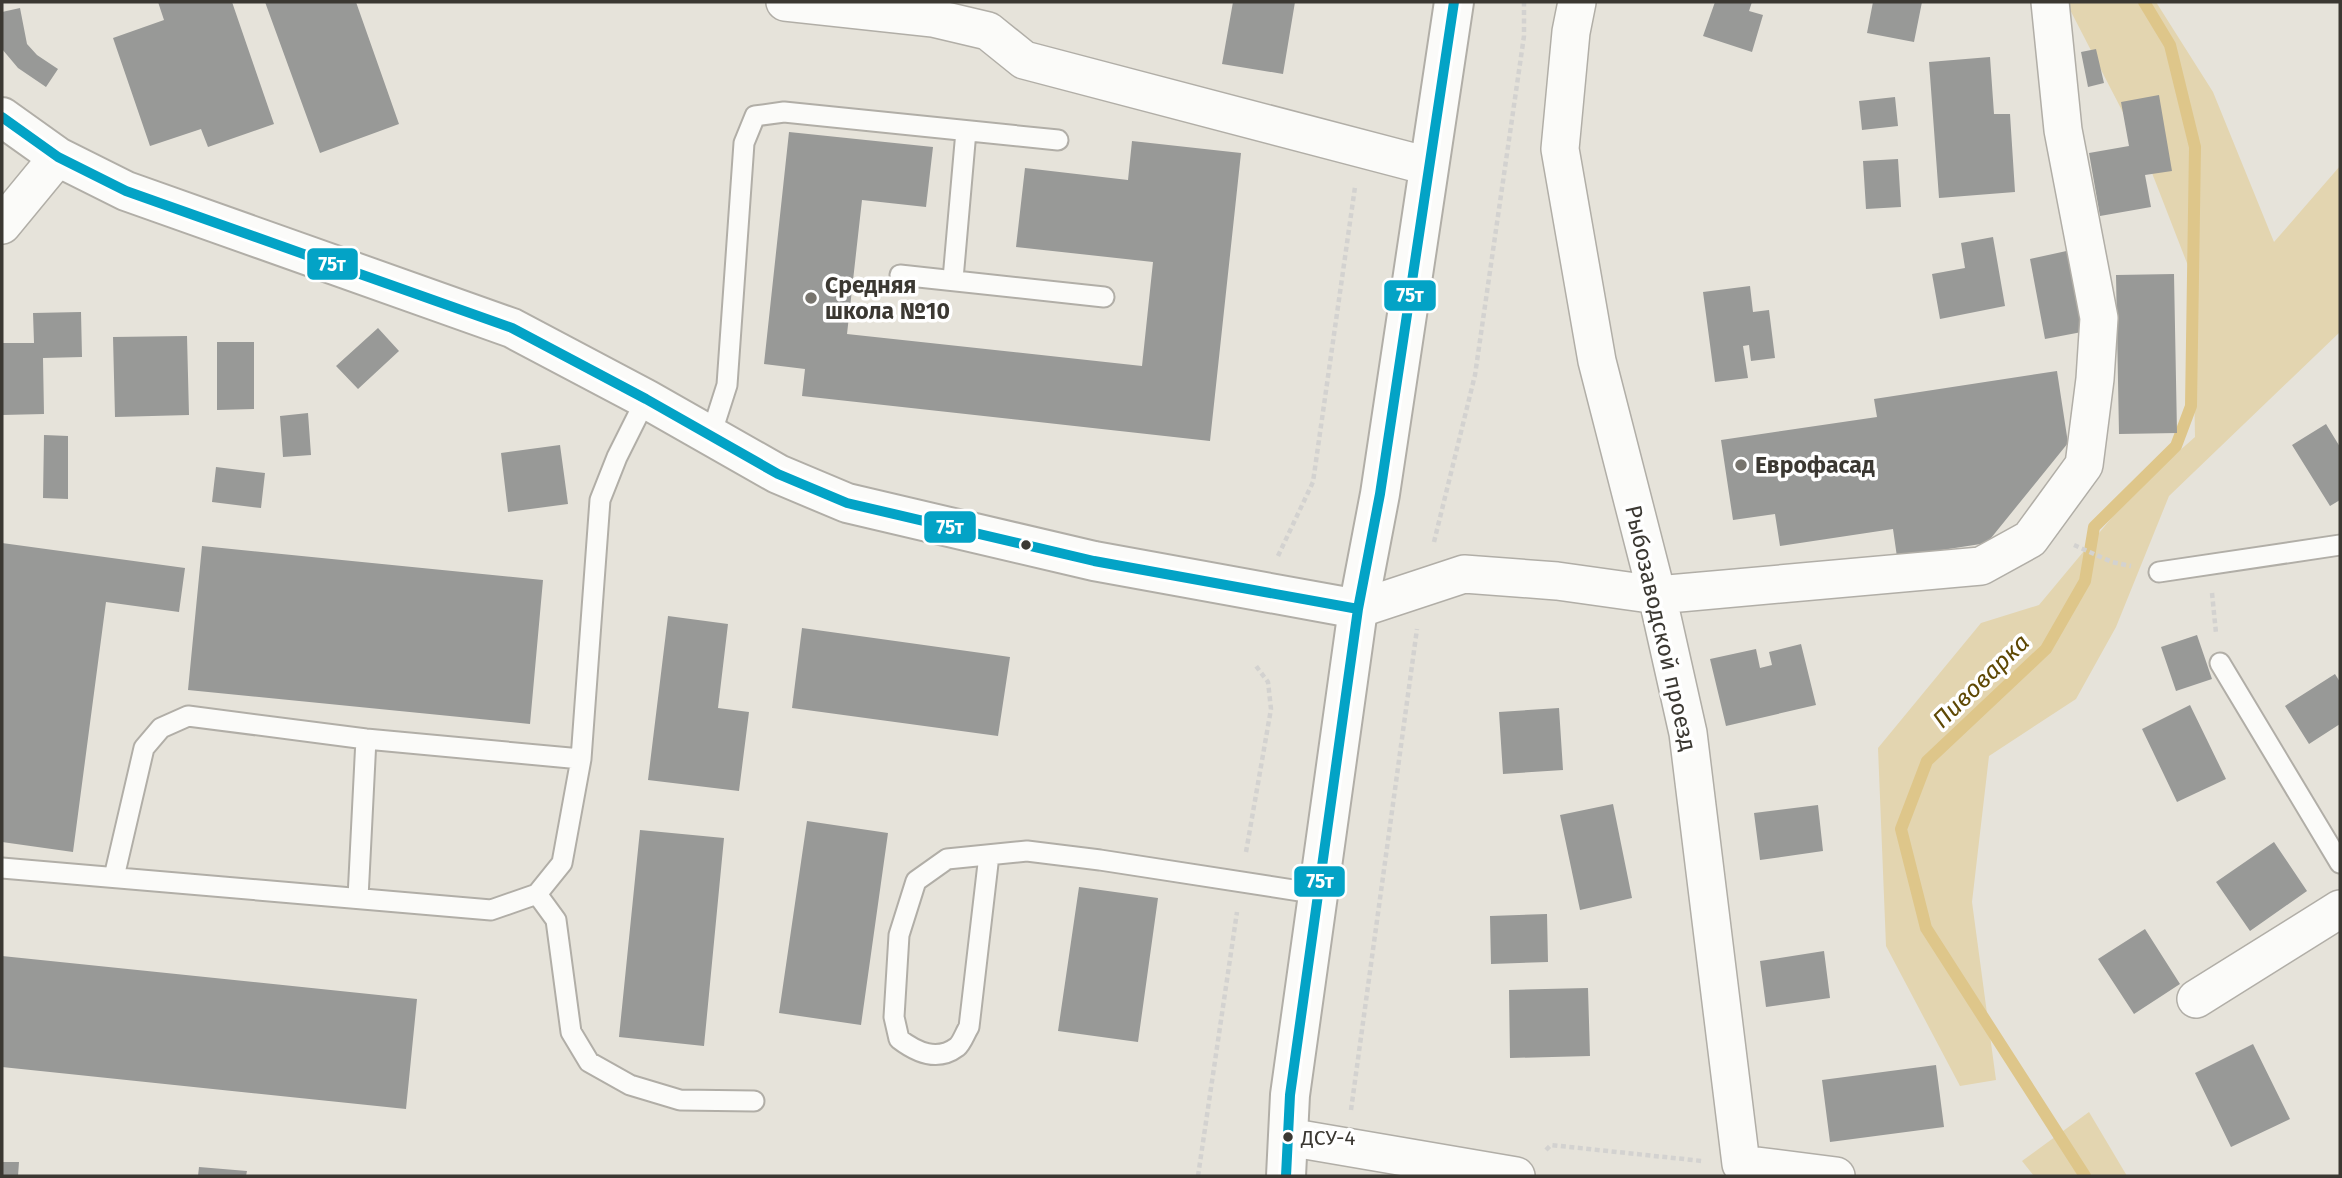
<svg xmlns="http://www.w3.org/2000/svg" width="2342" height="1178" viewBox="0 0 2342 1178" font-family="'Fira Sans',sans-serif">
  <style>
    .green { fill: #e3d5b0 }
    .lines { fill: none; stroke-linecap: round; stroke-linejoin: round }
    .stream { stroke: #dec68a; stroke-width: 12 }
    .building { fill: #989997 }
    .service-casing { stroke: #b1aea7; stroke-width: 23 }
    .minor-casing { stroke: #b1aea7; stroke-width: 40 }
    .tertiary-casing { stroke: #b1aea7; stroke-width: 42 }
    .primary-casing { stroke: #b1aea7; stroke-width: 42 }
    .path { stroke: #d3d2d0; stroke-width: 4.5; stroke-dasharray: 5 3.5; stroke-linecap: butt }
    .service { stroke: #fbfbf9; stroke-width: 19 }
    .minor { stroke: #fbfbf9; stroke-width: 37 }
    .tertiary { stroke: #fbfbf9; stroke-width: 38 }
    .primary { stroke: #fbfbf9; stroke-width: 38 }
    .bus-1-casing { stroke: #fff; stroke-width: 16 }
    .bus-1 { stroke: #03a3c6; stroke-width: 10 }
    .poi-dot { fill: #77746d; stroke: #fff; stroke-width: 2.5 }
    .bus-dot { fill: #3b3832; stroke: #fff; stroke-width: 2.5 }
    .labels { text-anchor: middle; stroke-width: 7; stroke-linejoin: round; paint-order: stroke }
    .bus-label { font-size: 21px; fill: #3b3832; stroke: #fff; text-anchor: start }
    .poi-label { font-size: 23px; font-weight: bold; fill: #3b3832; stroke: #fff; text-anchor: start }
    .street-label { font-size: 23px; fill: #3b3832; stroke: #fff }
    .water-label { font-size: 24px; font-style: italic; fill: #5e4804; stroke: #fff }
    .line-badge { stroke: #fff; stroke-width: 2.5 }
    .badge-label { font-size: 19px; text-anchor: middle; font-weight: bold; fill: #fff }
  </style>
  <rect width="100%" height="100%" fill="#e6e3da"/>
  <path class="green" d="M2066,2H2156L2213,92L2274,242L2340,166V332L2169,496L2116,627L2076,699L1989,756L1972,902L1996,1080L1960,1086L1886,946L1878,748L1981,623L2039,605L2134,491L2195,437L2192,276L2145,155Z
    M2089,1112L2127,1176H2034L2022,1161Z"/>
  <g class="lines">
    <path class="stream" d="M2085,1176L1926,928L1901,829L1927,761L2046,649L2085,581L2094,527L2176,446L2191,406L2195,147L2170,45L2144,2"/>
  </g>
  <path class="building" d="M158,2H232L274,124L208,147L201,129L150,146L113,38L164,20Z
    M265,2H356L399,124L320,153Z
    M1233,2H1295L1283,74L1222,64Z
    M1715,2H1752L1749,11L1763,15L1752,52L1703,36Z
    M1873,2H1922L1914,42L1867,33Z
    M20,8L27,44L37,55L58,69L46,87L18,68L2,49V12Z
    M2096,49L2104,83L2088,87L2081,52Z
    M1990,57L1994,114H2010L2015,192L1939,198L1929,62Z
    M2159,95L2172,171L2145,175L2151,207L2100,216L2089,153L2129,146L2121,102Z
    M1895,97L1898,126L1862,130L1859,101Z
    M789,132L933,147L926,207L862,200L847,334L1142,366L1153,262L1016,247L1025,168L1128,180L1132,141L1241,153L1210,441L802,396L805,369L764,364Z
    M1898,159L1901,207L1866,209L1863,161Z
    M1993,237L2005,306L1940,319L1932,274L1965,268L1961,243Z
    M2071,250L2087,331L2045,339L2030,259Z
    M2174,274L2177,433L2119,434L2116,275Z
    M1750,286L1753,312L1769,310L1775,358L1751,361L1749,345L1743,346L1748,378L1715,382L1703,292Z
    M81,312L82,357L43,358L44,414L2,415V343H34L33,313Z
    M378,328L399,351L358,389L336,366Z
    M187,336L189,415L115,417L113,337Z
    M217,342H254V409L217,410Z
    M2057,371L2068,443L1987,543L1897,557L1893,529L1780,546L1775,514L1733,520L1721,440L1877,417L1874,399Z
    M308,413L311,455L283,457L280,416Z
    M2326,424L2340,447V500L2330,506L2292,445Z
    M44,435L68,436V499L43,498Z
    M560,445L568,504L508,512L501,453Z
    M216,467L265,473L261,508L212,502Z
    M2,543L185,568L179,612L106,602L73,852L2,842Z
    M202,546L543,580L530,724L188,690Z
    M668,616L728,624L718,708L749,712L739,791L648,780Z
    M802,628L1010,657L998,736L792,708Z
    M2197,635L2212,679L2176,691L2161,647Z
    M1801,644L1816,705L1726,726L1710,659L1756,649L1760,668L1772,665L1769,652Z
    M2335,674L2340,682V724L2309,744L2285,706Z
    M2190,705L2226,779L2177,802L2142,729Z
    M1559,708L1563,770L1503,774L1499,712Z
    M1613,804L1632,898L1580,910L1560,815Z
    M1818,805L1823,851L1760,860L1754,813Z
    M807,821L888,833L861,1025L779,1013Z
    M640,830L724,838L704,1046L619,1037Z
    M2274,842L2307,891L2250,931L2216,882Z
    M1079,887L1158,898L1138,1042L1058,1031Z
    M1547,914L1548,962L1491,964L1490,916Z
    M2145,929L2180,984L2134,1014L2098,959Z
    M1824,951L1830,998L1766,1007L1760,961Z
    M2,956L417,999L406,1109L2,1067Z
    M1588,988L1590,1056L1510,1058L1509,990Z
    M2253,1044L2290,1119L2231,1147L2195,1073Z
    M1936,1065L1944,1127L1830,1142L1822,1080Z
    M2,1162H19L18,1176H2Z
    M199,1167L247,1171L246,1176H198Z"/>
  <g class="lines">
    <defs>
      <path id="service" d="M900,275L1104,297
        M953,279L966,131
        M711,435L727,385L744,143L755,116L784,112L1058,140
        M2159,572L2340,545
        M2220,663L2340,863
        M989,855L969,1027C965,1033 962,1043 957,1047C937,1062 916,1052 899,1039L894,1017L899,935L916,881L947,859L1027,851L1100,860L1319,894
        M2,868L491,910L537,894L562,863L581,759L600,500L617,457L646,399
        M114,877L144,748L161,728L188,716L366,739L581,759
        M537,894L556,920L571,1032L589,1062L630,1085L680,1100L754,1101
        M358,898L366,739"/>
      <path id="minor" d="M785,2L933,18L988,31L1024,60L1428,166
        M1577,2L1571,32L1560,149L1597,361L1657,595L1688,733L1741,1164L1836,1176
        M2,225L58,157
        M1358,609L1464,574L1557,581L1657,595L1981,566L2030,539L2084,465L2095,379L2099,318L2063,130L2050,2
        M2196,999L2340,909
        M1288,1137L1516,1176"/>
      <path id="tertiary" d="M2,117L58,157L126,191L512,328L646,399L778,474L847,503L1094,561L1358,609"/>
      <path id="primary" d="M1286,1176L1290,1095L1358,609L1380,494L1454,2"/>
    </defs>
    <use href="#service" class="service-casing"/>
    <use href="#minor" class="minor-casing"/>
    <use href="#tertiary" class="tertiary-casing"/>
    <use href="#primary" class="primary-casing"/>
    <path class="path" d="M1434,542L1475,375L1524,36V2
      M2074,545L2112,562L2131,566
      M1278,556L1313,482L1355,187
      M2212,593L2216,633
      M1246,852L1271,709L1268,682L1256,666
      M1351,1110L1417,629
      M1546,1150L1551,1145L1702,1161
      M1198,1176L1237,912"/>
    <use href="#service" class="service"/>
    <use href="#minor" class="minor"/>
    <use href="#tertiary" class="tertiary"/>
    <use href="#primary" class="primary"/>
    <defs>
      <path id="bus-1" d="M2,117L58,157L126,191L512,328L646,399L778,474L847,503L1094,561L1358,609
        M1286,1176L1290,1095L1358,609L1380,494L1454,2"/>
    </defs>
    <use href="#bus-1" class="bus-1-casing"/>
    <use href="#bus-1" class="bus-1"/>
  </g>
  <g class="poi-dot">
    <circle cx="811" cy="298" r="7"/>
    <circle cx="1741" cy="465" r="7"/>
  </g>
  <g class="bus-dot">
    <circle cx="1026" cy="545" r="6"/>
    <circle cx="1288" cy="1137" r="6"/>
  </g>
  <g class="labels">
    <g class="bus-label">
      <text x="1301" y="1145">ДСУ-4</text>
    </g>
    <g class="poi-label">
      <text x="825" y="293">Средняя<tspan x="825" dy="26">школа №10</tspan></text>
      <text x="1755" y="473">Еврофасад</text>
    </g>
    <g class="street-label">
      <text transform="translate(1661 628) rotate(77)" y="8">Рыбозаводской проезд</text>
    </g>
    <g class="water-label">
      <text transform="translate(1981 681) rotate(-44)" y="8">Пивоварка</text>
    </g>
  </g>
  <g class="line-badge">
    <rect x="306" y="247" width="53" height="34" rx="7" fill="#03a3c6"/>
    <rect x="1383" y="279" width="54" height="33" rx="7" fill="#03a3c6"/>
    <rect x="923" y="510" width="54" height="34" rx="7" fill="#03a3c6"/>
    <rect x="1293" y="865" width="53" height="33" rx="7" fill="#03a3c6"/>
  </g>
  <g class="badge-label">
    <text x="332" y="271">75т</text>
    <text x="1410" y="302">75т</text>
    <text x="950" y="534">75т</text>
    <text x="1320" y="888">75т</text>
  </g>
  <rect width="2342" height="1178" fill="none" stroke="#3b3832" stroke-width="7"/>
</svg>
